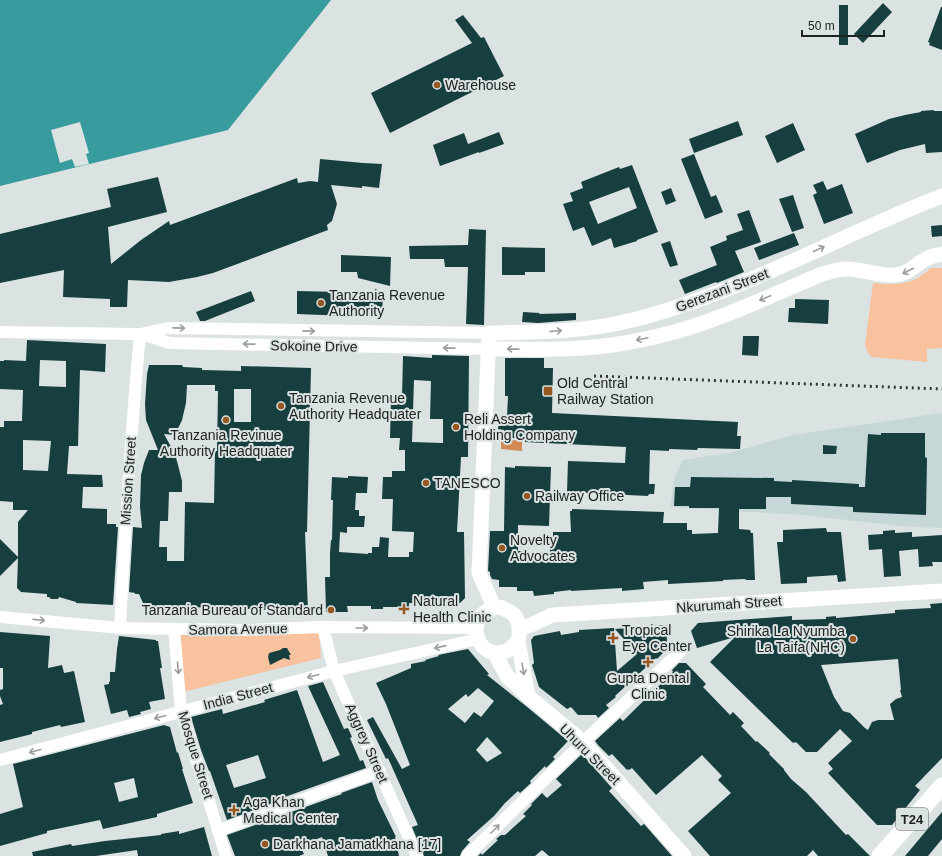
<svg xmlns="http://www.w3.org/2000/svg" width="942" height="856" viewBox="0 0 942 856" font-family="Helvetica,sans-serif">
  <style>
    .built { fill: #c6d7d7 }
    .green { fill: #f7c29d }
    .forest { fill: #d18a54 }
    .water { fill: #389b9d }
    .pier { fill: #dae2e2 }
    .building { fill: #173f40; fill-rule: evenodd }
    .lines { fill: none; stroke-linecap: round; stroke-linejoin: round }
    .minor { stroke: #fff; stroke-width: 12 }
    .major { stroke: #fff; stroke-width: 15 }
    .highway { stroke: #fff; stroke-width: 17 }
    .rail { stroke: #333737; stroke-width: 3; stroke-dasharray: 2 4; stroke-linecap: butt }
    .oneway { stroke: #9b9c9c }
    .poi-dot { fill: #975721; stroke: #dae2e2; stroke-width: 1.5 }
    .labels { text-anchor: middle; stroke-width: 4; stroke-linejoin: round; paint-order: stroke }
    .shield { fill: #dae2e2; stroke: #585c5c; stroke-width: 1 }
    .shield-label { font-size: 13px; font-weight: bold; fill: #202323 }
    .poi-label { font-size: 14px; fill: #202323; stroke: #dae2e2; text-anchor: start }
    .street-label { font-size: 14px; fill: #202323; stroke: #dae2e2 }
  </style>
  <rect width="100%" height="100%" fill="#dae2e2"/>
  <path class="built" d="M942,413V528L901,526L802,515L670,507L675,475L683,460L730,453L793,435Z"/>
  <path class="green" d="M931,268H942V348L927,349V362L872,357L868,353L865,345L873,283C888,285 904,285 918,278C923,275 927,271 931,268Z
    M319,633L321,658L183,692L178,635Z"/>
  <path class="forest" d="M501,439L522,441V451L501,449Z"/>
  <path class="water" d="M0,0H331L228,130L0,186Z"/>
  <path class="pier" d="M80,122L89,153L86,154L89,164L75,167L72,159L60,163L51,130Z"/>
  <path class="building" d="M883,3L892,12L863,43L854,34Z
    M839,5H848V45H839Z
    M941,7H942V50L929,45L930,43L928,42Z
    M463,15L481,38L484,37L504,76L390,133L371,93L472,43L455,20Z
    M934,110V111H942V152L926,153L925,144L900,150L867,163L855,134L889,119L905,115L921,112V111Z
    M738,121L743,135L694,153L689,139Z
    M793,123L805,150L777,163L765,136Z
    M499,132L504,144L479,153V152L440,166L433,145L464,133L468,144Z
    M694,154L711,197L716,195L723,212L705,219L681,159Z
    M320,159L363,163L382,164L379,188L362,186V188L331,185L337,204L332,221L327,225L328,230L213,273L197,277L169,282L128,280L127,307H110V299L63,297L64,270L0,283V234L111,207L107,189L158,177L167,212L108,227L111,264L141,240L169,221L170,225L297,178L298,183L310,181L318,182Z
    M632,165L658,232L637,240V241L614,248L611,238L592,246L584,227L573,231L563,204L573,201L570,193L583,188L581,182L619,167L620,169ZM629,187L637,208L598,224L589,202Z
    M823,181L827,190L842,184L853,213L824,224L813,195L817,193L813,185Z
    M671,188L676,201L666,205L661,192Z
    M793,195L804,228L792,232L779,199Z
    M749,210L761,242L735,251L744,272L717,283L716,282L685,294L679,280L717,265L710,247L727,240L726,236L743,230L737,214Z
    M942,225V236L932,237L931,226Z
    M469,229L486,230L484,325L466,324L468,267H445L444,259H410L409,246L468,245Z
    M794,233L799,245L759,260L754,248Z
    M670,241L678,265L670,267L661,244Z
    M502,247L545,248V272H525V275H502Z
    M341,255L391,257L390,286L358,278L357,272H341Z
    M251,291L255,301L205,321H200L196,312Z
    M297,291L383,293L382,316L348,313V316L297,314Z
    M795,299L829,300L828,324L788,322L789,308H795Z
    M523,312L540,313L539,314L576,313V320L538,323L522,322Z
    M743,336H759L758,356L742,355Z
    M27,340L106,344L105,372L80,370L78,446H69L67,474L102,475L103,487H83L82,508L107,509V524H116V527H118L113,605L76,603V602L59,597L58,599H51L49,597H47V594L21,592L17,588L18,558L0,576V539L18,557V522L28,510H13V502L0,501V427H4V421H22L23,390L0,389V361H4V360L26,361ZM40,360L66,361V387L39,386ZM23,440L51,441L48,471L23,470Z
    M432,355L469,356L468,457H461L457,532H464L465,598L460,603L437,604L409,603V607H383V609H371V606H347L348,612H326L325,577H330V553L331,540H332L333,500H331L332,477L348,478V476L368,477L367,493H356L355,510H359V516H365L364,527H347V533L340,532L339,552L368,554V553H372V547H379L380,537L389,538L388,557H409V552H413L414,532L392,531L393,499H382L383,477H392V471H405V450H399L400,438H390L391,398H402L403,356L432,358ZM414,380L431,381L430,419H443V443L412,442Z
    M505,358H544V368H553L552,413L738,422L737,436H741L740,449L698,448L697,450L669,449V451L650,450L649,484H655L654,494H649L648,496L567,492L568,461L625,463L626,447L525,442V439L503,437L504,430L498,429L499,420L505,421V417H507L508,396H505Z
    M149,365H182L183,367L202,368V370L241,371V366L311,368L307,532H305L308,611L188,607V609L144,608V603H143L139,594H135V593L129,592L133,527L142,528L140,507L141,475L144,463L149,450H158L146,420L145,404L147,374ZM187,385H215V391H218L217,451H215L214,503L185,502L184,561H167V547H159L160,521H168L169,492H182V481L178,465L175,454L164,434L175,435L182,420L186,403ZM234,389H251V422H234Z
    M881,433H925V457L927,458L926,515L853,512V507L791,504V497H766V509H739V529L750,530L751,533H753L755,580H746L745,579L723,580V581L707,582L668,584V580L643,582L644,589L622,591V588L571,591V590L554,592V594L534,596L533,591H517V587H499V580L492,579L490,575V572L488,571L490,531H504L505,467L515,468V466L551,467L549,526L518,525V551H527V554L550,552L549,542L553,541V532H571L570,511H572V509L664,512L663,523H687V530H692V534L718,533L719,508H689V506H674L675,487H690L691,477L774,478V481L792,482V480L859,484V487H865L868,434L881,435Z
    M823,445L837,446L836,454H823Z
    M826,528L827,532H841L846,581L838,582L837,575L807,577V583L781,584L777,542H783V530Z
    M895,530V533L912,532V537L942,535V562H932L933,566L919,567L918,549L899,551L901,576L884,577L882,549L869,550L868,535L883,534V531Z
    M942,603V758L915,786L920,790L892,825H877L828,773L833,769L828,763L852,741L840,729L817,752H806L796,742L795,743L794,742L793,743L710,662L735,637L697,648L691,631L698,623L792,616V620L826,619V617L836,616V618L895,613V610L931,608L930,604ZM898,659L901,690H900L902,697L896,699L890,704L894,720H878L872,722L868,730L865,728L850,713L843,711L834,697L821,665Z
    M666,625L667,642H656L665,651L657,659L656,658L615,696L616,697L606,705L609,708L598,718L596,715H578L571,707L567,709L539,687L532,665L534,663L531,640L534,636L560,631L561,635L579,632V630L614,628L617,671L637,654L615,629Z
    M0,632L50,636L48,668L62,665L64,673L74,671L85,722L61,727L60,725L32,732V734L0,742V705L3,704L0,696V690L3,689V668H0Z
    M119,636L156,640V641H158L162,668H160L165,699L149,702L151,709L140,712L141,714L129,717L127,710L111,714L104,685L109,684V682L110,681V672H115L117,649Z
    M283,648H287L291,655H289L290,660L284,658L270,665L268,657L269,653L280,650Z
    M468,649L489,674L487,675L526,706L568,741L553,757L555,759L546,768L545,766L530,781L531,783L520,793L518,791L505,803L494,816L467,840L470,842L462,851L460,856H424L412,827L418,825L388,758L386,759L367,720L373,717L402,769L410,765L386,704L376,683L411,668V664L426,661L425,660L439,656L438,655ZM478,688L494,701L481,717L474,712L465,723L448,709L466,694L468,697ZM487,737L502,753L487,762L476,750Z
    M679,663H686L706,684L703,687L730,715L733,712L744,723L741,726L756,742L757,741L770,753L769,754L784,769V770L791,779L806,792L846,835L848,834L870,856H818L813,850L807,856H710L688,831L731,793L718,780L722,776L702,755L656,795L632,768L629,770L628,769L627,770L612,754L609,756L598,745L595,741L620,718L623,721L673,672L672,670Z
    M323,682L344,729L348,728L352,737L350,738L360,761L363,760L366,768L282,798L283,799L227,820L210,771H209L201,750L191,717L222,709L223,714L265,702L264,700L297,690L323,762L340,755L328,729L308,686ZM258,755L266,778L234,788L226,765Z
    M164,725L170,727L177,753L178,752L183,769H182L193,803L157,814V817L103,829L100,820L47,831V833L0,846V814L23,807L13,764ZM134,778L138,797L119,802L114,783Z
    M582,754L612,788L609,791L641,826L644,824L645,825L672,856H549L542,850L535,856H478L481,853L482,855L498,840L496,839L501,835H505L526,816L523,814L532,805L531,804L542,793L547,798L562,785L556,779Z
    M372,782L378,800L396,837H395L399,856H328L322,837L300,846L304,854L299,856H235L227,835L342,794L341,793Z
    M942,812V839L928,856H905Z
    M204,827L212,856H138L137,850L96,856H33L32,852L71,844L72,846L105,841L161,835V834L179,831V834Z"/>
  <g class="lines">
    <path class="minor" d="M0,332L140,334L168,328L489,333
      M142,334L169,343L488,349
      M0,617L120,628L248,630L318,627L476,628
      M323,627L334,671L417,856
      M120,628C125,530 131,432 140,334
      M174,629L181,711L226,856
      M0,760L334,671L478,639
      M218,831L380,771
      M467,856L583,742L681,651"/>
    <path class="major" d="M488,349C534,349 579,351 625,343C660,337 696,327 730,313C761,301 791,287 822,274C830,272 838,269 846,269C862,269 879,276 895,275C910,274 917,262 930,257C934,255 938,255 942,254
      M494,607L479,573L489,333C530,332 575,332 615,324C731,299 833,238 942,196
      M519,629L531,625L552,615L942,591
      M518,641C515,644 511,649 507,651C481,662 464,625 487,611C491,609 494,607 498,607C502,607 504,608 506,610C509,611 512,613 514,615C520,621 520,634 518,641L528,696
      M495,654L507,676L528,696L583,742L684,856"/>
    <path class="highway" d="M880,856L942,786"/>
    <path class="rail" d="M594,376L942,389"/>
  </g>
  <defs><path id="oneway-shaft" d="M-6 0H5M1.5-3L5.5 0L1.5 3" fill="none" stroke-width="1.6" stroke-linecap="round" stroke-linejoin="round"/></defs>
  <g class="oneway">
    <use href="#oneway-shaft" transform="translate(819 249) rotate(-25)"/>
    <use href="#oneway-shaft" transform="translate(908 271) rotate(153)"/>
    <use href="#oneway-shaft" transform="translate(765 298) rotate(157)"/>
    <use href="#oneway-shaft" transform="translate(179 328) rotate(1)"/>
    <use href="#oneway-shaft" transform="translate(309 331) rotate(1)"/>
    <use href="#oneway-shaft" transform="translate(556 331) rotate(-5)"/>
    <use href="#oneway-shaft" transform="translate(642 339) rotate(168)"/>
    <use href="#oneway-shaft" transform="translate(249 344) rotate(-179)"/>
    <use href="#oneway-shaft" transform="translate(449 348) rotate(-179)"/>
    <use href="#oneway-shaft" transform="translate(513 349) rotate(-179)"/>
    <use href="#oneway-shaft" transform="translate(39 620) rotate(6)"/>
    <use href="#oneway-shaft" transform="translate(362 628)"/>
    <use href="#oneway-shaft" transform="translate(440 647) rotate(167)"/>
    <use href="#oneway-shaft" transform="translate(178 668) rotate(85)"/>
    <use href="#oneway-shaft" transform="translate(523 669) rotate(80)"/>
    <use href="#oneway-shaft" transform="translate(313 676) rotate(165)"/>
    <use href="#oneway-shaft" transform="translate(160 717) rotate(165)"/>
    <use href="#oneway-shaft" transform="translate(35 751) rotate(165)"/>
    <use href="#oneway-shaft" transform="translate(495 829) rotate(-45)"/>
  </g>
  <g class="poi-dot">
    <circle cx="437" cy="85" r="4"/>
    <circle cx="321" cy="303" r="4"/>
    <rect x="543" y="386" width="10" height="10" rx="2"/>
    <circle cx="281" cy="406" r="4"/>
    <circle cx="226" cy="420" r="4"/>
    <circle cx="456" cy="427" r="4"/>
    <circle cx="426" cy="483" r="4"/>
    <circle cx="527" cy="496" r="4"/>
    <circle cx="502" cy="548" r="4"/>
    <path d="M402 603h4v4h4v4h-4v4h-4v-4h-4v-4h4z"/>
    <circle cx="331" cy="610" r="4"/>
    <path d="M611 632h4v4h4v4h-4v4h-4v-4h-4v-4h4z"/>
    <circle cx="853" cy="639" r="4"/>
    <path d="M646 656h4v4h4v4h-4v4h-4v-4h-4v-4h4z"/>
    <path d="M232 804h4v4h4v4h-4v4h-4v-4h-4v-4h4z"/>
    <circle cx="265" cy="844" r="4"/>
  </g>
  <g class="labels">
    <rect class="shield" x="896" y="808" width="32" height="22" rx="3"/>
    <g class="shield-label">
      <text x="912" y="824">T24</text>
    </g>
    <g class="poi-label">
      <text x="445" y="90">Warehouse</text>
      <text x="329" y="300">Tanzania Revenue<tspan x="329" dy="16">Authority</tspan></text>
      <text x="557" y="388">Old Central<tspan x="557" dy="16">Railway Station</tspan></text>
      <text x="289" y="403">Tanzania Revenue<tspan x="289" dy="16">Authority Headquater</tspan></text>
      <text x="464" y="424">Reli Assert<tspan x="464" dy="16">Holding Company</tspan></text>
      <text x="226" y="440" text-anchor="middle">Tanzania Revinue<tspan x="226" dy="16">Authority Headquater</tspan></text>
      <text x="434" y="488">TANESCO</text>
      <text x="535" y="501">Railway Office</text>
      <text x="510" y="545">Novelty<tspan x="510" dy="16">Advocates</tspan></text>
      <text x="413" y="606">Natural<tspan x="413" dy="16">Health Clinic</tspan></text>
      <text x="323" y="615" text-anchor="end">Tanzania Bureau of Standard</text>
      <text x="622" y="635">Tropical<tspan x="622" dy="16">Eye Center</tspan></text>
      <text x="845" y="636" text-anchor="end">Shirika La Nyumba<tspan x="845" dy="16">La Taifa(NHC)</tspan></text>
      <text x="648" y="683" text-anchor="middle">Gupta Dental<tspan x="648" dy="16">Clinic</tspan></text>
      <text x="243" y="807">Aga Khan<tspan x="243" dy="16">Medical Center</tspan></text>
      <text x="273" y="849">Darkhana Jamatkhana [17]</text>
    </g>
    <g class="street-label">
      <text transform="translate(722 290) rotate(-21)" y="5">Gerezani Street</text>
      <text transform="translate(314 346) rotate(1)" y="5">Sokoine Drive</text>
      <text transform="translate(128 481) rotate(-86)" y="5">Mission Street</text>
      <text transform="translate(729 604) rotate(-4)" y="5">Nkurumah Street</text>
      <text transform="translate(238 629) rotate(-1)" y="5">Samora Avenue</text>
      <text transform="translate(238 696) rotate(-15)" y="5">India Street</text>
      <text transform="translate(367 743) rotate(66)" y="5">Aggrey Street</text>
      <text transform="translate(590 754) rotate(45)" y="5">Uhuru Street</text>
      <text transform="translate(196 755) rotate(73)" y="5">Mosque Street</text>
    </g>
  </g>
  <path d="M802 30v6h82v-6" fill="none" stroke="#202323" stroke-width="2"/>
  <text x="808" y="30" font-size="12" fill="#202323" stroke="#dae2e2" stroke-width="3" paint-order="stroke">50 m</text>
</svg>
